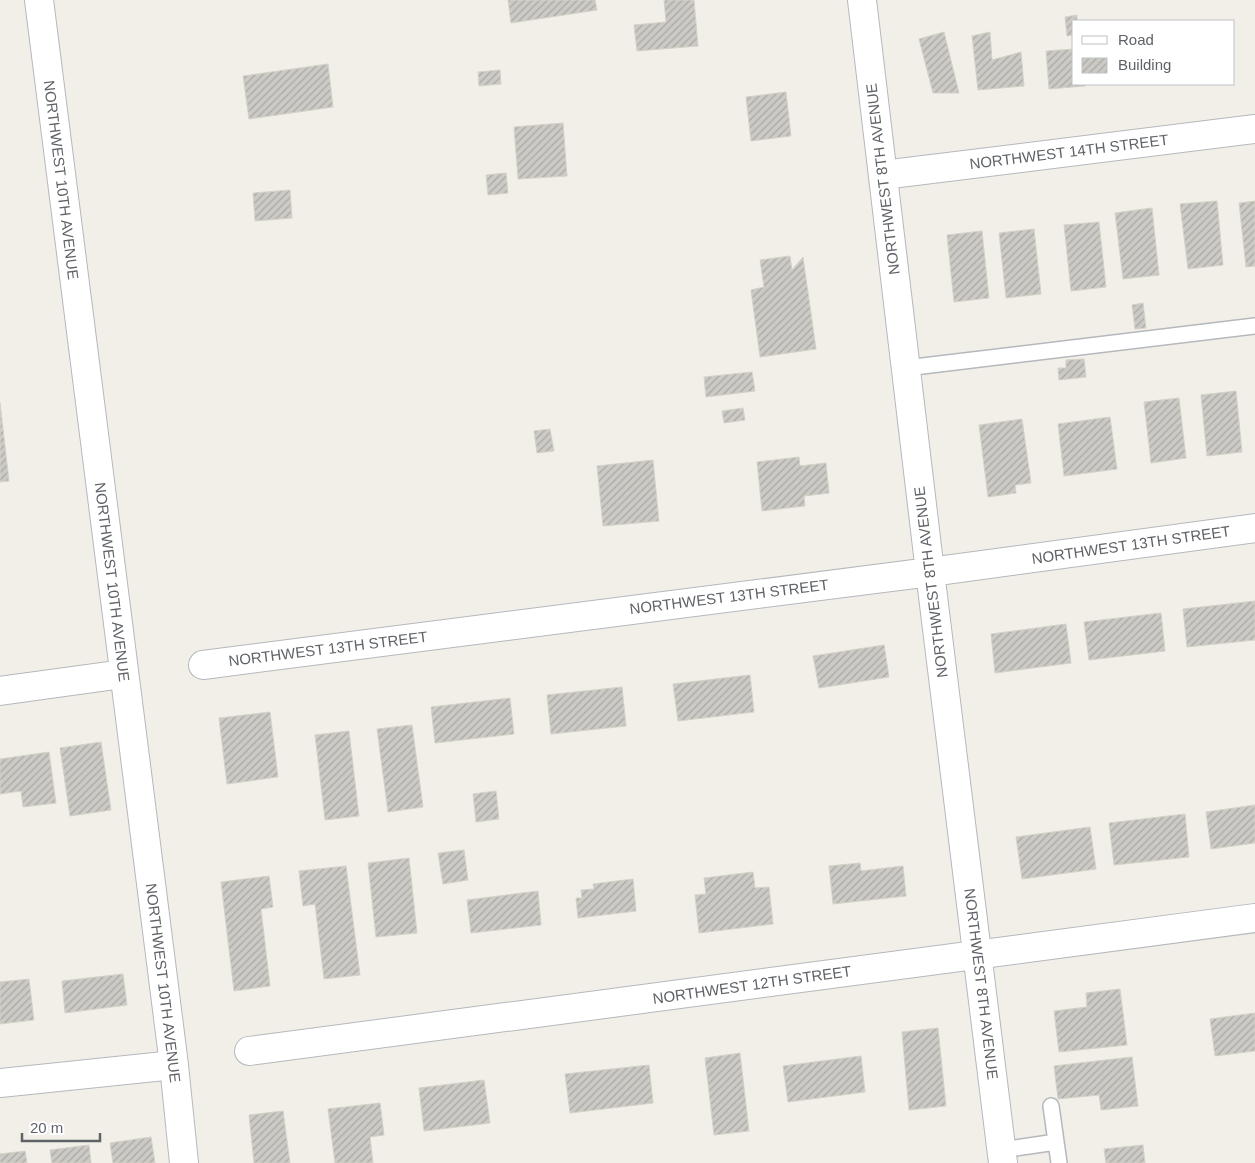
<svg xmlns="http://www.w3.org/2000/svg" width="1255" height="1163" viewBox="0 0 1255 1163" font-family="Helvetica,sans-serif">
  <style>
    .building { fill: url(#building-hatch); stroke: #d6d1c6 }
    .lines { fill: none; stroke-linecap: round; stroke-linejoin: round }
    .lane-casing { stroke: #b5b8bc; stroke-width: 18 }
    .street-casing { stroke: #b5b8bc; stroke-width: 30 }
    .lane { stroke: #fff; stroke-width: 15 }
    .street { stroke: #fff; stroke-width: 28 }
    .labels { text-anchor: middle; stroke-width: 4.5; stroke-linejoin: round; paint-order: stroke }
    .street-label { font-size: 15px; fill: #5f6368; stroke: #fff }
  </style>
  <defs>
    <pattern id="building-hatch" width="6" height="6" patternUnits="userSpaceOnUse" patternTransform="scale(1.25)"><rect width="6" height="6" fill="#cccac5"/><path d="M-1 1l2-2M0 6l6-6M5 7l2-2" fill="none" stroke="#a9a8a4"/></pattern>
  </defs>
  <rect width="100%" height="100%" fill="#f1efe8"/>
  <path class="building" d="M508,0H595L597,10L511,23Z
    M664,0H694L698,46L637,51L634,25L666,22Z
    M1077,15V21H1074V35L1067,36L1065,17Z
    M944,32L959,93H933L919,39Z
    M990,32L992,60L1021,52L1024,86L978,90L972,36Z
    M1074,49V84H1085V86L1049,89L1046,51Z
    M328,64L333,107L249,119L243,76Z
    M500,70L501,84L479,86L478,72Z
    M786,92L791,136L751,141L746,97Z
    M563,123L567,176L518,179L514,127Z
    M506,173L508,193L488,195L486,175Z
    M290,190L292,218L255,221L253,193Z
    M1217,201L1223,265L1188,269L1180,204Z
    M1255,201V266L1246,267L1239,203Z
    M1152,208L1159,275L1123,279L1115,213Z
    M1099,222L1106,287L1071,291L1064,225Z
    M1034,229L1041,294L1006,298L999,233Z
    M982,231L989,298L954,302L947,235Z
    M790,256L792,270L803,257L816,349L760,357L751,290L764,287L760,260Z
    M1143,303L1146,328L1135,329L1132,305Z
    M1084,359L1086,377L1059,380L1058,368H1066V360Z
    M752,372L755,391L706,397L704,377Z
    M1236,391L1242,452L1207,456L1201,395Z
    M1179,398L1186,458L1151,463L1144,402Z
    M0,403L9,481L0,482Z
    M743,408L745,420L724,423L722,411Z
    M1110,417L1117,469L1064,476L1058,424Z
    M1022,419L1031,483L1015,485L1016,493L988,497L979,425Z
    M550,429L554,451L537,453L534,431Z
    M799,457L800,466L826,463L829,493L804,496L805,506L762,511L757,462Z
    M653,460L659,521L603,526L597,466Z
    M1255,601V640L1187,647L1183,609Z
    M1161,613L1165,651L1089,660L1084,622Z
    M1066,624L1071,663L995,673L991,634Z
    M884,645L889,677L819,688L813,656Z
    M750,675L754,712L678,721L673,684Z
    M622,687L626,726L551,734L547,695Z
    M510,698L514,734L435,743L431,707Z
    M270,712L278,777L227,784L219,718Z
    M412,725L423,807L388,812L377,729Z
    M349,731L359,816L325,820L315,735Z
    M101,742L111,810L70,816L60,748Z
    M49,752L56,803L23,807L21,791L0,794V759Z
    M496,791L499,819L476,822L473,794Z
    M1255,805V843L1211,849L1206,812Z
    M1185,814L1189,857L1114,865L1109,823Z
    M1090,827L1096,869L1022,879L1016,837Z
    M464,850L468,880L443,884L438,853Z
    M409,858L417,933L376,937L368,863Z
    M860,863L861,871L903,866L906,896L833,904L829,866Z
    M346,866L360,975L324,979L315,904L303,906L299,871Z
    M753,872L755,888L769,887L773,924L699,933L695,895L706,894L704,878Z
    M269,876L273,907L261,909L270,986L234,991L221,882Z
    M633,879L636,911L578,918L576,898H582L581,890L594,889L593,884Z
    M538,891L541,925L471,933L467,900Z
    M123,974L127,1005L65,1013L62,981Z
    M29,979L34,1020L0,1024V982Z
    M1120,989L1127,1045L1059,1052L1054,1011L1087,1007L1086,993Z
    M1255,1013V1051L1215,1056L1210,1019Z
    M938,1028L946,1106L909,1110L902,1032Z
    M740,1053L749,1131L714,1135L705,1058Z
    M861,1056L865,1092L788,1102L783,1066Z
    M1132,1057L1138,1106L1101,1110L1099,1095L1058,1099L1054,1066Z
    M649,1065L653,1103L570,1113L565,1074Z
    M484,1080L490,1123L424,1131L419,1088Z
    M380,1103L384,1135L370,1137L373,1163H335L328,1109Z
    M283,1111L290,1163H254L249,1115Z
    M151,1137L155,1163H113L110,1143Z
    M89,1145L91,1163H52L50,1150Z
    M1143,1145L1145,1163H1106L1104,1149Z
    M25,1151L27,1163H0V1154Z"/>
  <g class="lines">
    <defs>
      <path id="lane" d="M906,368L1255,326
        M1051,1106L1059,1163
        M1001,1150L1056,1142"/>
      <path id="street" d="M39,0L174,1065L184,1163
        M862,0L930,572L1003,1163
        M883,175L1255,129
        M203,665L930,572L1255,528
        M0,691L123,674
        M249,1051L1255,918
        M0,1083L174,1065"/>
    </defs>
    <use href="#lane" class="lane-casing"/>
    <use href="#street" class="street-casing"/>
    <use href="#lane" class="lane"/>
    <use href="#street" class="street"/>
  </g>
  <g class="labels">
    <g class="street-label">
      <text transform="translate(1069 152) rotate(-7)" y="5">NORTHWEST 14TH STREET</text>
      <text transform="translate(883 179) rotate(-97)" y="5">NORTHWEST 8TH AVENUE</text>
      <text transform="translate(61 180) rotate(83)" y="5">NORTHWEST 10TH AVENUE</text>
      <text transform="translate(1131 545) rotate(-8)" y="5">NORTHWEST 13TH STREET</text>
      <text transform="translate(112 582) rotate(83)" y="5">NORTHWEST 10TH AVENUE</text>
      <text transform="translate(931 582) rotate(-97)" y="5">NORTHWEST 8TH AVENUE</text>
      <text transform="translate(729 597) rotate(-7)" y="5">NORTHWEST 13TH STREET</text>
      <text transform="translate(328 649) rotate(-7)" y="5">NORTHWEST 13TH STREET</text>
      <text transform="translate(163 983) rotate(83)" y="5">NORTHWEST 10TH AVENUE</text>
      <text transform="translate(981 984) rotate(83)" y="5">NORTHWEST 8TH AVENUE</text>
      <text transform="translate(752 985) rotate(-8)" y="5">NORTHWEST 12TH STREET</text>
    </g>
  </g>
  <rect x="1072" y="20" width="162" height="65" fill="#ffffff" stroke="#bfc1c3"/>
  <rect x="1082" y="36" width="25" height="8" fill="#ffffff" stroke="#bfc1c3"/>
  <text x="1118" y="45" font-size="15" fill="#5f6368">Road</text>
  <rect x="1082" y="58" width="25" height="15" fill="url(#building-hatch)" stroke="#bfc1c3"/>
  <text x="1118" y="70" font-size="15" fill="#5f6368">Building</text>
  <path d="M22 1133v8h78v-8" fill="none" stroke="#5f6368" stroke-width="2.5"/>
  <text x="30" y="1133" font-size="15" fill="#5f6368" stroke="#ffffff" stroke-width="4" paint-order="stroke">20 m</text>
</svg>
